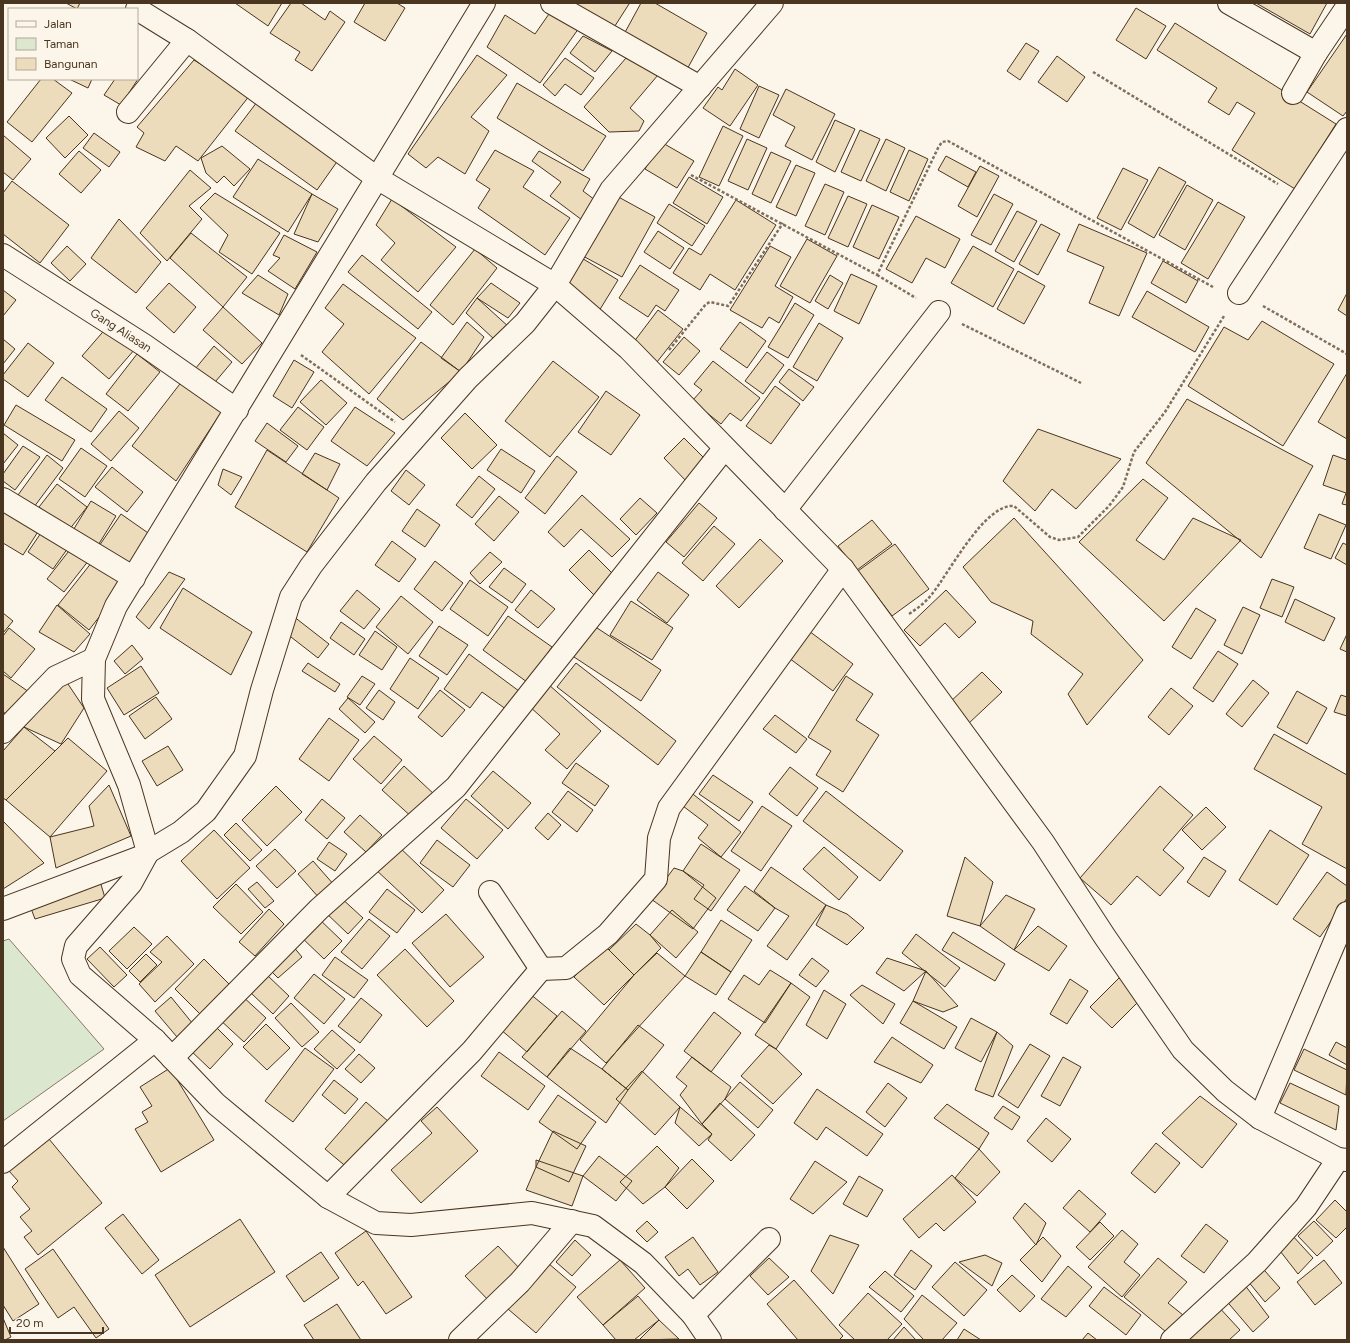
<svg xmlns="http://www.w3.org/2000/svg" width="1350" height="1343" viewBox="0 0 1350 1343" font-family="Figtree,sans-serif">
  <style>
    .green { fill: #dce7d0; stroke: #887966 }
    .building { fill: #ecdcbc; stroke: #4a3520 }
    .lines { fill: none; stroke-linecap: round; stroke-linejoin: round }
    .minor-casing { stroke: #4a3520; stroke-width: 24 }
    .path { stroke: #7f6f5c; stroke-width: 2.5; stroke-dasharray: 3 2; stroke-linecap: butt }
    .minor { stroke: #fbf6e9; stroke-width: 22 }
    .labels { text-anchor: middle; stroke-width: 3; stroke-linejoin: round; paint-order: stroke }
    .street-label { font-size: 12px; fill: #4a3520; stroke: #fbf6e9 }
  </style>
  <rect width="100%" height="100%" fill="#fbf6e9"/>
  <path class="green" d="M9,939L104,1049L3,1121V941Z"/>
  <path class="building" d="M66,3H80L77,9Z
    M235,3H282L268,26Z
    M291,3H301L325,20L330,11L345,22L312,71L295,60L300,52L270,33Z
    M365,3H397L405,8L385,41L354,22Z
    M573,3H628L629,4L613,29Z
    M641,3H655L707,33L685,73L623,36Z
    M1256,3H1327L1310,34Z
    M1136,8L1166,26L1146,59L1116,40Z
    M551,11L579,28L540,83L487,47L505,15L535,34Z
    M1175,23L1336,124L1295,189L1232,150L1255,113L1237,102L1229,115L1208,102L1217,88L1157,50Z
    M1347,34V111L1343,116L1307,92Z
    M583,36L612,51L595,72L570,53Z
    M1026,43L1039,51L1020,80L1007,71Z
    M477,55L507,75L471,117L489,131L465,174L438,157L426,168L408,154Z
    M1057,56L1085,77L1067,102L1038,82Z
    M565,58L594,78L581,95L565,84L555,96L543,85Z
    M626,58L658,75L630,108L644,121L639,131L609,132L584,107Z
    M194,60L250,95L198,161L176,146L165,161L136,147L144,133L137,127Z
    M735,69L758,85L730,126L703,108L718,87L722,90Z
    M41,79H53L72,93L32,142L7,122Z
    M69,79H92L88,88Z
    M115,79H138L121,105L104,95Z
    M517,83L606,136L583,171L497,118Z
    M759,86L779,95L759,138L740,129Z
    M786,89L835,114L812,160L785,146L795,127L773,115Z
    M257,102L341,156L317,190L235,131Z
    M69,116L88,135L65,158L46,138Z
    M835,120L855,129L835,172L816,162Z
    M723,126L743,136L719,186L699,177Z
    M860,130L880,139L861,181L841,172Z
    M94,133L120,152L109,167L83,148Z
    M3,135L31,159L13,180L3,172Z
    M747,139L767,148L748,190L728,181Z
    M886,139L905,148L886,191L866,181Z
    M661,142L694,161L677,188L645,169Z
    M222,146L250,169L234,186L224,176L217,183L206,173L201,158Z
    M495,150L534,171L523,187L570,218L545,255L478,208L490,189L476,180Z
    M909,150L928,159L909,201L890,192Z
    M79,151L101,170L81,193L59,174Z
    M539,151L590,179L583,191L599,203L586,223L550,196L561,182L532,161Z
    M771,152L791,161L771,203L752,194Z
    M946,156L976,172L968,187L938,170Z
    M258,159L312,194L288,232L233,197Z
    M796,165L815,173L796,216L776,207Z
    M980,166L999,176L977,217L958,206Z
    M1159,167L1186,182L1154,238L1128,223Z
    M1123,168L1148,180L1121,230L1097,218Z
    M190,170L211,188L189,206L202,219L167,261L140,233Z
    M689,177L723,197L707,224L673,203Z
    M12,181L69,225L40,263L3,234V193Z
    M825,184L844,192L825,235L805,226Z
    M1187,185L1213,200L1185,250L1159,235Z
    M215,193L280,233L252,274L219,252L228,235L200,208Z
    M312,194L338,209L318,242L294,234Z
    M613,194L655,217L622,277L581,255Z
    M994,194L1013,204L991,245L971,235Z
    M848,196L867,204L848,247L828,238Z
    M392,199L456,247L418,292L381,260L395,243L376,225Z
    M736,200L776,225L735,290L710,274L700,290L673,273L689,248L701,255Z
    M1218,202L1245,217L1208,279L1181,263Z
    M669,204L705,226L692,246L657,223Z
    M872,205L899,217L879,259L853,247Z
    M1017,211L1037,221L1014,262L995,251Z
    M916,216L960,239L945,268L926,258L912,283L886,269Z
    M119,219L161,262L136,293L91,258Z
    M1041,224L1060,234L1038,275L1019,264Z
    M1079,224L1147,253L1119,316L1089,303L1104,267L1067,251Z
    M658,231L684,248L670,269L644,252Z
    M191,233L247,277L223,307L170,258Z
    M284,235L317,252L295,289L268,271L280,258L273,255Z
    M807,239L837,256L810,303L780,286Z
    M67,246L86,264L70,281L51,263Z
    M770,246L791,257L775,286L793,297L779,323L769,317L762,328L730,310Z
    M973,246L1014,269L993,307L951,283Z
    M475,249L497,268L453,325L430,305Z
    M362,255L432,312L418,329L348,272Z
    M580,257L618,280L599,311L561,288Z
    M1163,261L1198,281L1186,303L1151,283Z
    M640,265L679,290L665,311L656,305L648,317L619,298Z
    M1018,271L1045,286L1024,324L997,309Z
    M851,274L877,286L859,324L834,311Z
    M258,275L288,294L279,315L242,293Z
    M830,275L843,283L828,309L815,301Z
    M169,283L196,307L174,333L146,308Z
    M491,283L520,303L508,318L477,298Z
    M343,284L416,338L369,394L322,352L344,324L325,308Z
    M3,290L16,300L3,316Z
    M1147,291L1209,327L1195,352L1132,317Z
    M1347,293V316L1338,310Z
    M477,298L510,328L495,340L466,313Z
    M795,303L814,315L788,358L768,347Z
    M223,307L262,343L242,364L203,330Z
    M658,310L683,329L657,362L633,343Z
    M1262,321L1334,364L1283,446L1188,386L1224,327L1248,340Z
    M467,322L484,337L461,372L441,358Z
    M740,322L766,341L747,368L720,349Z
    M819,323L843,338L817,381L793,367Z
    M108,326L135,349L109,379L82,356Z
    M684,337L700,351L679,375L663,362Z
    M3,339L15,349L3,364Z
    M421,342L461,372L403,420L377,399Z
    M28,343L54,363L28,397L3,379V375Z
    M214,346L232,362L210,388L191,374Z
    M767,352L784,365L763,394L745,381Z
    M137,354L160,372L128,411L106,394Z
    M294,360L314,372L292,408L273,396Z
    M553,361L599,397L550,457L505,421Z
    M713,361L760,398L741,421L730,413L721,424L692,401L702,390L694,384Z
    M789,369L814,387L803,401L779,382Z
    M1347,373V439L1318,422Z
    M186,376L226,405L176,481L132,446Z
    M62,377L107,409L91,432L45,400Z
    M321,380L347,403L326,425L300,402Z
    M775,386L800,404L771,444L746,426Z
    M606,391L640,415L611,455L578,432Z
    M1187,399L1313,466L1261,558L1146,463Z
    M16,405L75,440L62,461L4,425Z
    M298,407L324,427L307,450L280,430Z
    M355,407L395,433L367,466L331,441Z
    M119,411L139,428L111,461L91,444Z
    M465,413L497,445L472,469L441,438Z
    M267,423L298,446L286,462L255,441Z
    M1038,429L1121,459L1076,509L1052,489L1035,511L1003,481Z
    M3,433L18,445L3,464Z
    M684,438L709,463L688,483L664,458Z
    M23,446L40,457L15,490L3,481V474Z
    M81,448L107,466L85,497L59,479Z
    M501,449L535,471L521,493L487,470Z
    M267,450L339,498L307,552L235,507Z
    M315,453L340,464L327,490L302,474Z
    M47,455L63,468L34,507L18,495Z
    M1333,455L1347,460V505L1342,504L1346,493L1323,485Z
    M557,456L577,472L545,514L525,498Z
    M112,467L143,492L127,512L95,487Z
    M223,469L242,477L231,495L218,485Z
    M406,470L425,485L409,505L391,491Z
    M479,476L495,489L472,518L456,505Z
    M1143,479L1168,498L1136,540L1164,560L1193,518L1241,540L1164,621L1079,542Z
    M57,484L87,507L69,530L39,507Z
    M582,495L630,539L612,557L581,529L564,547L548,532Z
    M499,496L519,512L494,541L475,524Z
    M640,498L657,513L636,535L620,519Z
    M91,501L116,516L97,547L72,532Z
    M699,503L717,518L684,557L666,542Z
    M3,509L41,527L23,555L3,543Z
    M417,509L440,525L425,547L402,531Z
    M121,514L151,535L129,566L99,546Z
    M1319,514L1346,525L1331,559L1304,548Z
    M1014,518L1143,660L1087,725L1068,694L1083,674L1031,634L1033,621L991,602L963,567Z
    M872,520L892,544L857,570L838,546Z
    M714,526L735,544L703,581L682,563Z
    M43,530L68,548L53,569L28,552Z
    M760,539L783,561L739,608L716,586Z
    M392,541L416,559L399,582L375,565Z
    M1343,543L1347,545V565L1335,558Z
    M895,544L929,589L892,616L858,571Z
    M72,547L89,560L64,592L47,579Z
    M589,550L617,578L597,598L569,570Z
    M490,552L502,562L480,584L470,573Z
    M96,557L128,580L89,630L58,605Z
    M435,561L463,583L442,611L414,589Z
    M504,568L526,584L512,603L489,587Z
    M169,572L185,579L149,629L136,617Z
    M658,572L689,595L667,623L637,600Z
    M1272,579L1294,587L1282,617L1260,608Z
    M470,580L508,607L488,636L450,609Z
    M183,588L252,632L231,675L160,628Z
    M357,590L380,609L364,629L340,611Z
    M531,590L555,609L538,628L515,610Z
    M946,590L976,622L959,638L945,623L920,646L904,630Z
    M401,596L433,622L408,654L376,627Z
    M1295,599L1335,618L1324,641L1285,622Z
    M631,601L673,628L652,660L610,635Z
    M57,605L90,634L74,652L39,632Z
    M1243,607L1260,615L1242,654L1224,645Z
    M1196,608L1216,620L1191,659L1172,647Z
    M3,613L13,621L3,633Z
    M293,616L329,644L318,658L282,630Z
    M508,616L552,647L527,682L483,650Z
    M341,622L365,639L354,655L330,638Z
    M591,624L661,670L641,701L571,655Z
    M439,626L468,645L447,675L419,656Z
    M9,628L35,649L11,678L3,671V636Z
    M375,631L397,647L382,670L359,655Z
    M809,631L853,664L833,691L789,658Z
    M1347,634V652L1340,649Z
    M132,645L143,659L125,674L114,661Z
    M1218,651L1238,664L1213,702L1193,688Z
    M469,654L523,694L510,712L482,692L470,708L444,689Z
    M410,658L439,678L418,709L390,689Z
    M308,663L340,684L335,692L302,671Z
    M576,663L676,741L658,765L557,687Z
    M141,666L159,693L124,715L107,688Z
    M982,672L1002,692L968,724L949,703Z
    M3,674L29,692L11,717L3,712Z
    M362,676L375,684L360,705L347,697Z
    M846,676L873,694L856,720L879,735L843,792L816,775L831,751L808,737Z
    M1253,680L1269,693L1242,727L1226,714Z
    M66,681L84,708L61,744L24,727Z
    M548,684L601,731L567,769L545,750L560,734L529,706Z
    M1171,688L1193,706L1169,735L1148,717Z
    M379,690L395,702L383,720L366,708Z
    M440,690L465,710L442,737L418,717Z
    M1297,691L1327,708L1307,744L1277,727Z
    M1341,695L1347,697V716L1334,712Z
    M156,697L172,719L145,739L129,716Z
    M348,698L375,722L365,733L339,709Z
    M775,715L807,739L796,753L763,729Z
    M329,718L359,740L329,781L299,759Z
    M24,727L55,751L6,800L3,798V751Z
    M1274,734L1347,775V869L1302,844L1322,807L1254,769Z
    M374,736L402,760L381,784L353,759Z
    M68,738L107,771L50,837L6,800Z
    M168,746L183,770L157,786L142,761Z
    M576,763L609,786L595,806L562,783Z
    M404,766L436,796L414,819L382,790Z
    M790,767L818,788L797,816L769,794Z
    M493,771L531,803L508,829L471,796Z
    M713,775L753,802L739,821L699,794Z
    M109,785L131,836L56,868L50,837L94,826L89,806Z
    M276,786L302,812L267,846L242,820Z
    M1160,786L1193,815L1163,850L1184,868L1160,896L1137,876L1111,905L1080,878Z
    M568,791L593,810L577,832L552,812Z
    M689,791L741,832L721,857L698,838L708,825L679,803Z
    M826,791L903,851L880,881L803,821Z
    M322,799L345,818L327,839L305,820Z
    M466,799L503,830L477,859L441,828Z
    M762,806L792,826L761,871L731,851Z
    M1206,807L1226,827L1202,850L1182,830Z
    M548,813L561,825L548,840L535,828Z
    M360,815L382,835L366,852L344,832Z
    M3,821L44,863L3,889Z
    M236,823L262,850L250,861L224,835Z
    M214,830L250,868L217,899L181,861Z
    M1270,830L1309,855L1277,905L1239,880Z
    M437,840L470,865L453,887L420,863Z
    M329,842L347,854L335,871L317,859Z
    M396,844L444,890L422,913L373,867Z
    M701,844L740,870L711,911L694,899L704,885L683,871Z
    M824,847L858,877L839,900L803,869Z
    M275,849L296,871L277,888L256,866Z
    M965,857L993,882L980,926L947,916Z
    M1204,857L1226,871L1209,897L1187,882Z
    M313,861L335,886L320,899L298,874Z
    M771,867L826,905L787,960L767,946L789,916L775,908L754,891Z
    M674,868L683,871L716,898L693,929L651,899Z
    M1327,872L1347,886V898L1320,937L1293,919Z
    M100,881L105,898L35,919L29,903Z
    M257,882L274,901L265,908L248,889Z
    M236,884L263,912L241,934L213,907Z
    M745,886L775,908L758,931L727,910Z
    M387,889L415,910L397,933L369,912Z
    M1006,895L1035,909L1014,950L980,926Z
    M339,896L363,918L348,934L324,911Z
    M826,905L847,914L864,928L847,945L816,925Z
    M269,909L284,924L255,956L239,942Z
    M672,910L698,932L676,958L650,935Z
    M446,914L484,957L450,987L412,943Z
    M317,917L342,941L324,959L299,935Z
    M369,919L390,936L362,969L341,952Z
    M721,920L752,940L731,972L701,952Z
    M636,924L650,935L661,948L634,975L609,950Z
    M1038,926L1067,946L1049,971L1014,950Z
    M134,927L152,944L127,969L109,951Z
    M953,932L1005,964L995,981L942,950Z
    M916,934L960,968L945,987L902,953Z
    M167,936L194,964L155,1002L139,984L162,962L150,952Z
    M292,945L302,957L278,978L267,967Z
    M604,945L634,975L604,1005L574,977Z
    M100,947L127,975L114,987L87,959Z
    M405,949L454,1001L427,1027L377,975Z
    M701,952L731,972L716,995L685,976Z
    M657,953L685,976L606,1063L580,1040L634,975Z
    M146,954L157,965L140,982L129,971Z
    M335,957L368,980L354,998L322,975Z
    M812,958L829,971L816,987L799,975Z
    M887,958L926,971L904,991L876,973Z
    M204,959L229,984L200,1014L175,989Z
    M770,970L791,983L765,1023L728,999L744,975L759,985Z
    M926,971L958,1006L943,1012L913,1001Z
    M314,974L345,999L324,1024L294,998Z
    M267,975L289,996L273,1014L251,993Z
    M1119,978L1141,999L1112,1028L1090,1007Z
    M1070,979L1088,991L1067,1024L1050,1014Z
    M791,983L810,997L776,1049L755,1035Z
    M862,985L895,1004L883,1024L850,995Z
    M824,990L846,1004L827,1039L806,1025Z
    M529,993L557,1016L527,1052L500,1029Z
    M240,994L266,1018L244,1042L218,1018Z
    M171,997L193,1024L177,1037L155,1011Z
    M361,998L382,1015L360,1043L338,1026Z
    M913,1001L957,1027L944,1049L900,1023Z
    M291,1003L319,1032L302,1047L275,1018Z
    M562,1011L586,1031L547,1077L522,1057Z
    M714,1012L741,1033L711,1072L684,1051Z
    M971,1018L997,1032L981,1062L955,1048Z
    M213,1024L233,1044L210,1069L189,1049Z
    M266,1024L290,1048L267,1070L243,1047Z
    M638,1025L664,1045L628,1090L602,1069Z
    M332,1030L355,1050L337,1069L314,1049Z
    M997,1032L1013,1046L993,1097L975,1090Z
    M892,1037L933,1065L921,1083L874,1062Z
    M1336,1042L1347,1048V1065L1329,1055Z
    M1030,1044L1050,1056L1018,1108L998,1095Z
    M769,1045L776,1049L802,1074L773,1104L741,1076Z
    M305,1048L334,1069L293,1122L265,1101Z
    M570,1048L602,1069L628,1090L606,1123L547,1077Z
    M1304,1049L1347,1070L1346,1095L1294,1070Z
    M499,1052L545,1086L528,1110L481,1076Z
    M359,1054L375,1068L361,1083L345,1069Z
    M692,1057L731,1087L725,1099L702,1124L680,1095L687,1086L676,1077Z
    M1063,1057L1081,1067L1060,1106L1041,1096Z
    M170,1068L214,1140L161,1172L135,1129L148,1122L142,1112L152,1106L140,1087Z
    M642,1071L680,1107L655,1135L616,1099Z
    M334,1080L358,1099L345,1114L322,1095Z
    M740,1082L773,1110L758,1128L725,1099Z
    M888,1083L907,1098L885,1127L866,1112Z
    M1290,1083L1339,1106L1336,1130L1280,1103Z
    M817,1089L883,1134L867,1156L826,1127L817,1140L794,1123Z
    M558,1095L596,1122L577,1149L539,1122Z
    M1200,1096L1237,1124L1202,1168L1162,1133Z
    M366,1102L389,1122L349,1169L325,1149Z
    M720,1103L755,1135L731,1161L708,1140L712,1134L702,1124Z
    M947,1104L989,1133L979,1149L934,1118Z
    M1003,1106L1020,1117L1012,1130L994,1118Z
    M437,1107L478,1151L421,1203L391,1170L432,1133L421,1121Z
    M680,1107L712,1134L699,1146L675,1123Z
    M1046,1118L1071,1139L1052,1162L1027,1141Z
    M553,1131L586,1146L569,1182L536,1167Z
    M49,1139L102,1203L38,1255L24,1237L32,1231L20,1217L30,1209L12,1187L18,1181L9,1171Z
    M1156,1143L1180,1163L1155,1193L1131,1173Z
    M657,1146L679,1168L665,1187L643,1204L620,1182Z
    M979,1149L1000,1172L977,1196L955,1178Z
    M599,1156L632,1181L616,1201L583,1176Z
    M692,1159L714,1181L687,1209L665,1187Z
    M536,1160L583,1176L572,1206L526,1190L536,1167Z
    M815,1161L847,1182L813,1214L790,1199Z
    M952,1175L976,1202L944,1231L936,1223L919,1238L903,1219Z
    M859,1176L883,1190L867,1217L843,1204Z
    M1079,1190L1106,1214L1090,1232L1063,1208Z
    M1335,1200L1347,1212V1227L1336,1238L1316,1220Z
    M1025,1203L1046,1223L1036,1245L1013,1218Z
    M123,1214L159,1260L142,1274L105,1228Z
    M240,1219L275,1272L190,1327L155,1275Z
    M647,1221L658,1232L647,1242L636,1231Z
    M1314,1221L1333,1241L1317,1256L1298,1236Z
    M1100,1222L1114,1236L1090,1260L1076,1247Z
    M1206,1224L1228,1241L1204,1273L1181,1256Z
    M1122,1230L1138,1244L1124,1262L1140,1275L1122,1297L1088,1267Z
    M366,1231L412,1297L386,1314L363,1281L358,1286L335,1253Z
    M1291,1234L1313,1258L1298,1274L1277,1247Z
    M830,1235L859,1245L833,1294L811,1271Z
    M693,1237L718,1272L700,1285L688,1269L679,1276L665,1257Z
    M1043,1237L1061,1256L1042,1282L1020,1260Z
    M575,1240L591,1255L572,1276L556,1262Z
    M498,1246L524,1273L492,1304L465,1276Z
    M3,1247L39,1304L13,1321L3,1305Z
    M53,1249L109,1329L96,1338L74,1307L58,1318L25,1269Z
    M911,1250L932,1266L915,1290L894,1275Z
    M321,1252L339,1278L304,1302L286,1276Z
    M985,1255L1002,1263L992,1286L959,1262Z
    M769,1258L789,1277L768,1295L750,1276Z
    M1158,1258L1187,1282L1168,1303L1183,1315L1166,1332L1124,1297Z
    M620,1260L645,1288L603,1325L577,1297Z
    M1324,1260L1342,1283L1315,1305L1297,1282Z
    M955,1262L987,1290L964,1316L932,1287Z
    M1257,1262L1280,1288L1265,1302L1243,1275Z
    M548,1263L576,1287L536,1333L508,1309Z
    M1068,1266L1092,1287L1066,1317L1041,1299Z
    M885,1271L914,1296L901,1312L869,1287Z
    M1012,1275L1035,1296L1020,1312L997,1290Z
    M794,1280L843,1336L839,1340H798L767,1304Z
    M1241,1280L1269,1317L1253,1332L1224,1298Z
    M1104,1287L1141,1315L1126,1335L1089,1306Z
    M868,1293L902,1324L887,1340H855L839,1325Z
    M922,1295L957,1323L942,1340H924L904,1319Z
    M638,1296L659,1320L634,1340H616L603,1325Z
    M337,1304L361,1340H314L304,1325Z
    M1216,1304L1240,1330L1229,1340H1184Z
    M3,1318L11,1337L5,1340H3Z
    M659,1320L679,1339L639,1340Z
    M904,1327L916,1340H893Z
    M964,1329L981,1340H957Z
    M1088,1333L1097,1340H1082Z"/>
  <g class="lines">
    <defs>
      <g id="minor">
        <path d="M484,3L116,606L94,659L93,699L129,785L148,852L131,883L76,946L73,959L80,975L155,1040L216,1104L328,1197L376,1223L411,1225L532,1213L593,1226L643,1263L693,1315L710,1340"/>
        <path d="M552,3L700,87"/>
        <path d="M1229,3L1316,53L1347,7"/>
        <path d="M137,9L187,40L377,178L555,285L629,349L843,569L1043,842L1105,937L1183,1050L1225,1091L1260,1118L1338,1159L1347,1160"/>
        <path d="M1293,93L1316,53"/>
        <path d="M128,112L187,40"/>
        <path id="s1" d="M3,255L144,345L237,410"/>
        <path d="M1239,293L1347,129"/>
        <path d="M3,499L134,578"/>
        <path d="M785,510L939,312"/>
        <path d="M3,732L56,677L94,659"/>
        <path d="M148,852L181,832L206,811L245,756L262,690L291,597L311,566L376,482L468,378L525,323L555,285L611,190L772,3"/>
        <path d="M3,909L146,855"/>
        <path d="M541,969L566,968L608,934L656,879L659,838L669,808L843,569"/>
        <path d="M172,1058L319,909L456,787L724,449"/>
        <path d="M1260,1118L1347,913"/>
        <path d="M3,1162L155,1040"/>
        <path d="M328,1197L472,1051L541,969L490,892"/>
        <path d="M693,1315L769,1239"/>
        <path d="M460,1340L520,1282L572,1221"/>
        <path d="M1172,1340L1257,1262L1306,1207L1338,1159"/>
      </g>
    </defs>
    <use href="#minor" class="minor-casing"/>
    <path class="path" d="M1093,72L1278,184
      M691,175L877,275L938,148L942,142L948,141L1213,287
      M877,275L916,298
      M1263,306L1347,354
      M962,324L1081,383
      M669,350L706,304L710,302L728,306L731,302L783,223
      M301,355L395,422
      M909,614C918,608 926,602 932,594C949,573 985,503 1014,506L1050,537L1059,540L1078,537L1109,506L1123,487L1134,452L1165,412L1224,316"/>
    <use href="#minor" class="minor"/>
  </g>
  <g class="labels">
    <g class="street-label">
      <text dy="4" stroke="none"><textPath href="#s1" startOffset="140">Gang Aliasan</textPath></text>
    </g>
  </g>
  <rect width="1350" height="1343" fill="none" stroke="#4a3520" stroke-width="8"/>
  <rect x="8" y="8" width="130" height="72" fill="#fbf6e9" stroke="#b4a999"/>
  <rect x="16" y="21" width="20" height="6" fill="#fbf6e9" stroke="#b4a999"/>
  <text x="44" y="28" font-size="12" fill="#4a3520">Jalan</text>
  <rect x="16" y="38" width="20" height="12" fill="#dce7d0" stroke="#b4a999"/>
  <text x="44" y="48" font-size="12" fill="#4a3520">Taman</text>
  <rect x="16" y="58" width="20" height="12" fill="#ecdcbc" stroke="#b4a999"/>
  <text x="44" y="68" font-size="12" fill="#4a3520">Bangunan</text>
  <path d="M10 1327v6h93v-6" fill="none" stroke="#4a3520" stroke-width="2"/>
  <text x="16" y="1327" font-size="12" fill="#4a3520" stroke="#fbf6e9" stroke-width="3" paint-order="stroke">20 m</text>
</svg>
